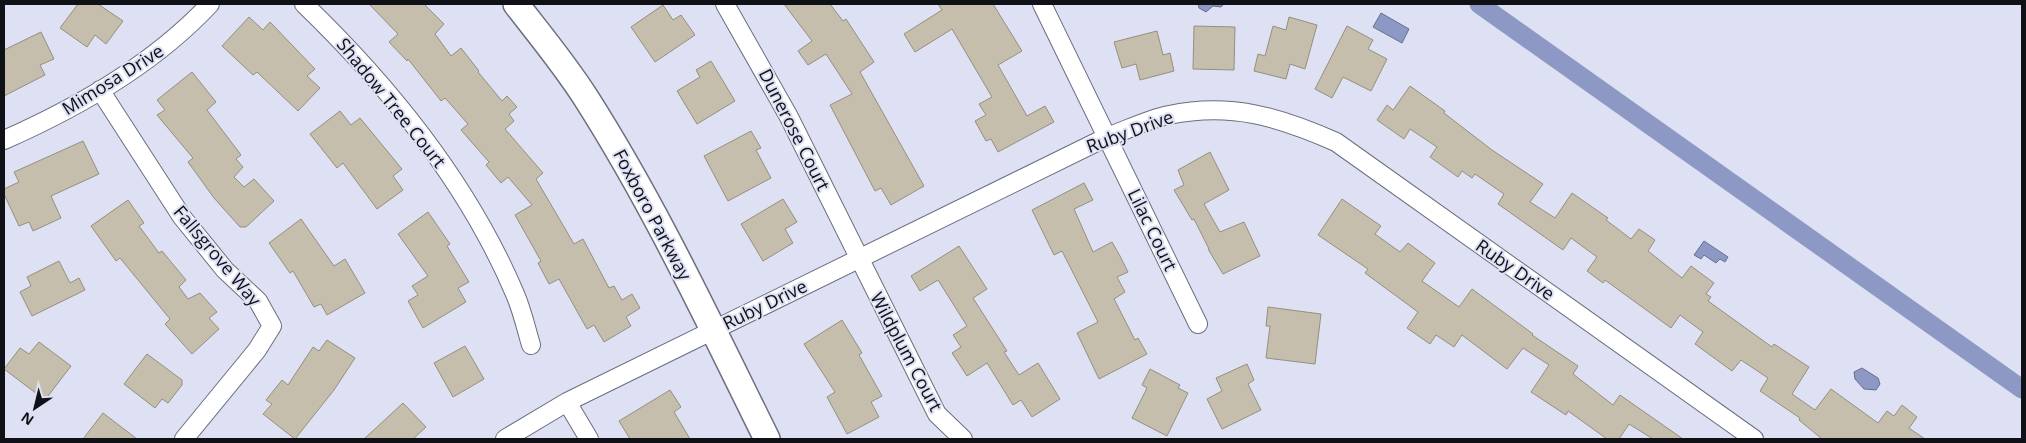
<svg xmlns="http://www.w3.org/2000/svg" width="2026" height="443" viewBox="0 0 2026 443" font-family="'Open Sans',sans-serif">
  <style>
    .water { fill: #8e98c4; stroke: #687090 }
    .lines { fill: none; stroke-linecap: round; stroke-linejoin: round }
    .canal { stroke: #8e98c4; stroke-width: 19 }
    .building { fill: #c5bead; stroke: #958f7f }
    .minor-casing { stroke: #6a6e7d; stroke-width: 20 }
    .secondary-casing { stroke: #6a6e7d; stroke-width: 28 }
    .minor { stroke: #fff; stroke-width: 18 }
    .secondary { stroke: #fff; stroke-width: 25 }
    .labels { text-anchor: middle; stroke-width: 4; stroke-linejoin: round; paint-order: stroke }
    .street-label { font-size: 18px; fill: #0f1116; stroke: #dde1f3 }
  </style>
  <rect width="100%" height="100%" fill="#dde1f3"/>
  <path class="water" d="M1198,4H1224L1221,7L1213,6L1206,12L1199,8Z
    M1381,13L1409,29L1402,43L1373,27Z
    M1704,241L1728,257L1725,262L1720,259L1716,263L1704,255L1701,259L1694,255Z
    M1862,368L1878,378L1880,384L1876,390L1864,389L1855,379L1854,372Z"/>
  <g class="lines">
    <path class="canal" d="M1479,4L2022,389"/>
  </g>
  <path class="building" d="M78,4H98L123,21L106,44L95,35L87,47L60,28Z
    M369,4H424L444,24L435,34L451,56L461,48L479,71L478,72L502,101L507,96L517,107L509,114L514,121L505,129L543,173L536,179L574,244L583,239L609,288L614,286L622,300L632,294L640,308L626,317L631,326L604,342L594,325L587,329L559,279L549,284L538,263L541,261L515,215L532,205L508,177L501,183L486,165L489,162L461,130L468,124L445,98L441,101L408,59L407,61L389,42L398,34Z
    M784,4H830L843,21L846,19L874,62L860,72L924,186L891,205L881,188L875,191L830,105L852,94L826,54L808,65L798,51L812,41Z
    M938,4H993L1022,51L998,65L1027,116L1045,106L1054,122L998,152L991,139L986,141L975,121L986,115L979,104L992,97L952,29L915,52L904,34L942,10Z
    M663,5L673,20L681,15L695,35L655,62L631,27Z
    M249,17L263,30L270,22L315,69L307,76L320,88L298,111L257,72L253,75L222,46Z
    M1289,17L1317,25L1305,69L1290,64L1286,79L1254,71L1258,54L1265,56L1273,26L1286,30Z
    M1194,26L1235,27L1234,70L1193,69Z
    M1347,26L1373,40L1368,49L1387,59L1371,91L1343,77L1332,98L1315,89Z
    M1157,31L1163,55L1170,53L1174,71L1140,80L1136,64L1122,68L1114,42Z
    M41,32L54,59L40,65L45,75L4,96V50Z
    M711,61L735,101L697,124L677,91L700,77L696,70Z
    M192,72L216,102L207,110L241,155L236,159L243,167L234,177L244,187L254,179L274,201L246,227H240L214,198L188,162L193,158L157,115L165,110L157,100Z
    M1410,86L1445,111L1444,113L1492,150L1543,184L1530,202L1555,218L1572,193L1608,218L1606,220L1631,239L1639,229L1655,240L1648,251L1682,278L1691,266L1714,283L1706,294L1711,297L1708,301L1772,347L1774,344L1809,367L1792,394L1815,410L1831,389L1878,423L1887,411L1894,416L1902,405L1917,417L1909,428L1925,439H1822L1799,420L1800,418L1760,391L1768,378L1741,360L1732,371L1695,344L1703,332L1680,315L1671,328L1605,280L1603,283L1587,271L1597,257L1571,238L1563,250L1498,204L1504,194L1475,174L1472,178L1462,171L1458,177L1430,157L1437,147L1410,129L1404,139L1377,120L1387,105L1393,110Z
    M340,111L351,125L360,118L402,169L393,176L403,190L377,209L343,163L337,168L310,134Z
    M751,131L761,148L756,150L771,178L728,201L704,156Z
    M83,141L99,174L51,196L61,218L33,231L29,222L19,226L4,194V189L19,182L14,172Z
    M1210,152L1229,190L1204,204L1220,232L1244,222L1260,256L1223,274L1208,249H1209L1194,219L1192,220L1174,190L1184,185L1178,170Z
    M1084,183L1093,200L1074,209L1093,252L1112,242L1120,256L1128,272L1117,277L1125,292L1114,299L1135,340L1138,338L1147,354L1099,379L1077,333L1098,322L1062,251L1054,255L1032,210Z
    M783,199L797,222L785,229L793,243L763,261L741,224Z
    M1342,199L1381,226L1375,234L1400,252L1408,243L1435,263L1422,281L1459,307L1472,289L1533,334L1532,335L1578,366L1573,374L1613,405L1620,395L1683,439H1653L1629,424L1619,439H1607L1568,411L1566,415L1531,392L1549,365L1523,348L1507,369L1462,335L1454,347L1436,335L1430,344L1407,328L1418,312L1365,273L1368,269L1318,235Z
    M128,200L144,223L139,226L159,253L162,251L186,280L179,287L188,299L200,293L217,312L209,318L219,329L192,354L165,324L170,319L120,258L116,261L91,226Z
    M428,212L450,244L447,246L469,282L458,288L466,302L423,328L408,301L418,295L412,286L428,276L398,234Z
    M301,219L334,266L345,259L365,293L327,315L321,304L314,307L293,271L290,273L269,243Z
    M959,246L987,289L973,298L1007,351L1004,352L1019,375L1038,363L1060,399L1032,417L1021,400L1013,405L987,363L967,376L952,353L961,347L953,335L967,326L938,280L920,291L911,276Z
    M59,261L70,283L79,278L85,290L32,316L20,292L31,286L27,277Z
    M1268,307L1321,314L1315,364L1266,358L1270,326H1266Z
    M842,320L862,353L859,355L882,396L871,402L879,417L847,434L827,397L835,392L804,344Z
    M327,340L355,358L334,390L295,439L263,414L272,404L266,400L282,380L288,385L313,347L319,351Z
    M39,342L71,366L45,400L4,369L20,348L29,354Z
    M465,346L484,379L453,397L434,363Z
    M147,354L182,380V385L168,403L162,399L155,408L124,384Z
    M1247,364L1254,380L1248,384L1261,410L1222,429L1207,399L1222,391L1216,378Z
    M1150,369L1180,385L1178,388L1188,393L1167,436L1132,418L1147,388L1142,385Z
    M670,390L681,407L674,412L690,439H630L619,421Z
    M403,403L426,427L413,439H364Z
    M103,413L137,439H83Z"/>
  <g class="lines">
    <defs>
      <path id="minor" d="M304,4C390,87 468,183 515,294C522,310 526,328 531,345
        M725,4L789,117L937,414L963,439
        M1042,4L1198,324
        M100,90L182,217L225,270L258,301L272,326L257,350L184,439
        M4,140C79,107 154,64 210,4
        M567,402L589,439
        M505,439L567,402L1107,137C1127,130 1148,119 1169,115C1231,102 1279,117 1336,142L1754,439"/>
      <path id="secondary" d="M516,4C540,35 565,65 586,98C655,206 710,324 767,439"/>
    </defs>
    <use href="#minor" class="minor-casing"/>
    <use href="#secondary" class="secondary-casing"/>
    <use href="#minor" class="minor"/>
    <use href="#secondary" class="secondary"/>
  </g>
  <g class="labels">
    <g class="street-label">
      <text transform="translate(113 80) rotate(-32)" y="6">Mimosa Drive</text>
      <text transform="translate(391 103) rotate(51)" y="6">Shadow Tree Court</text>
      <text transform="translate(794 130) rotate(63)" y="6">Dunerose Court</text>
      <text transform="translate(1130 132) rotate(-20)" y="6">Ruby Drive</text>
      <text transform="translate(652 215) rotate(62)" y="6">Foxboro Parkway</text>
      <text transform="translate(1152 230) rotate(64)" y="6">Lilac Court</text>
      <text transform="translate(217 256) rotate(50)" y="6">Fallsgrove Way</text>
      <text transform="translate(1515 270) rotate(35)" y="6">Ruby Drive</text>
      <text transform="translate(765 305) rotate(-26)" y="6">Ruby Drive</text>
      <text transform="translate(906 352) rotate(62)" y="6">Wildplum Court</text>
    </g>
  </g>
  <rect width="2026" height="443" fill="none" stroke="#0f1116" stroke-width="10"/>
  <g transform="translate(35 408) rotate(215)" stroke="#dde1f3" stroke-width="4" paint-order="stroke">
  <path d="M0-4L9 19L0 12L-9 19Z" fill="#0f1116"/>
  <text y="-8" font-size="14" font-weight="bold" text-anchor="middle" fill="#0f1116">N</text>
  </g>
</svg>
